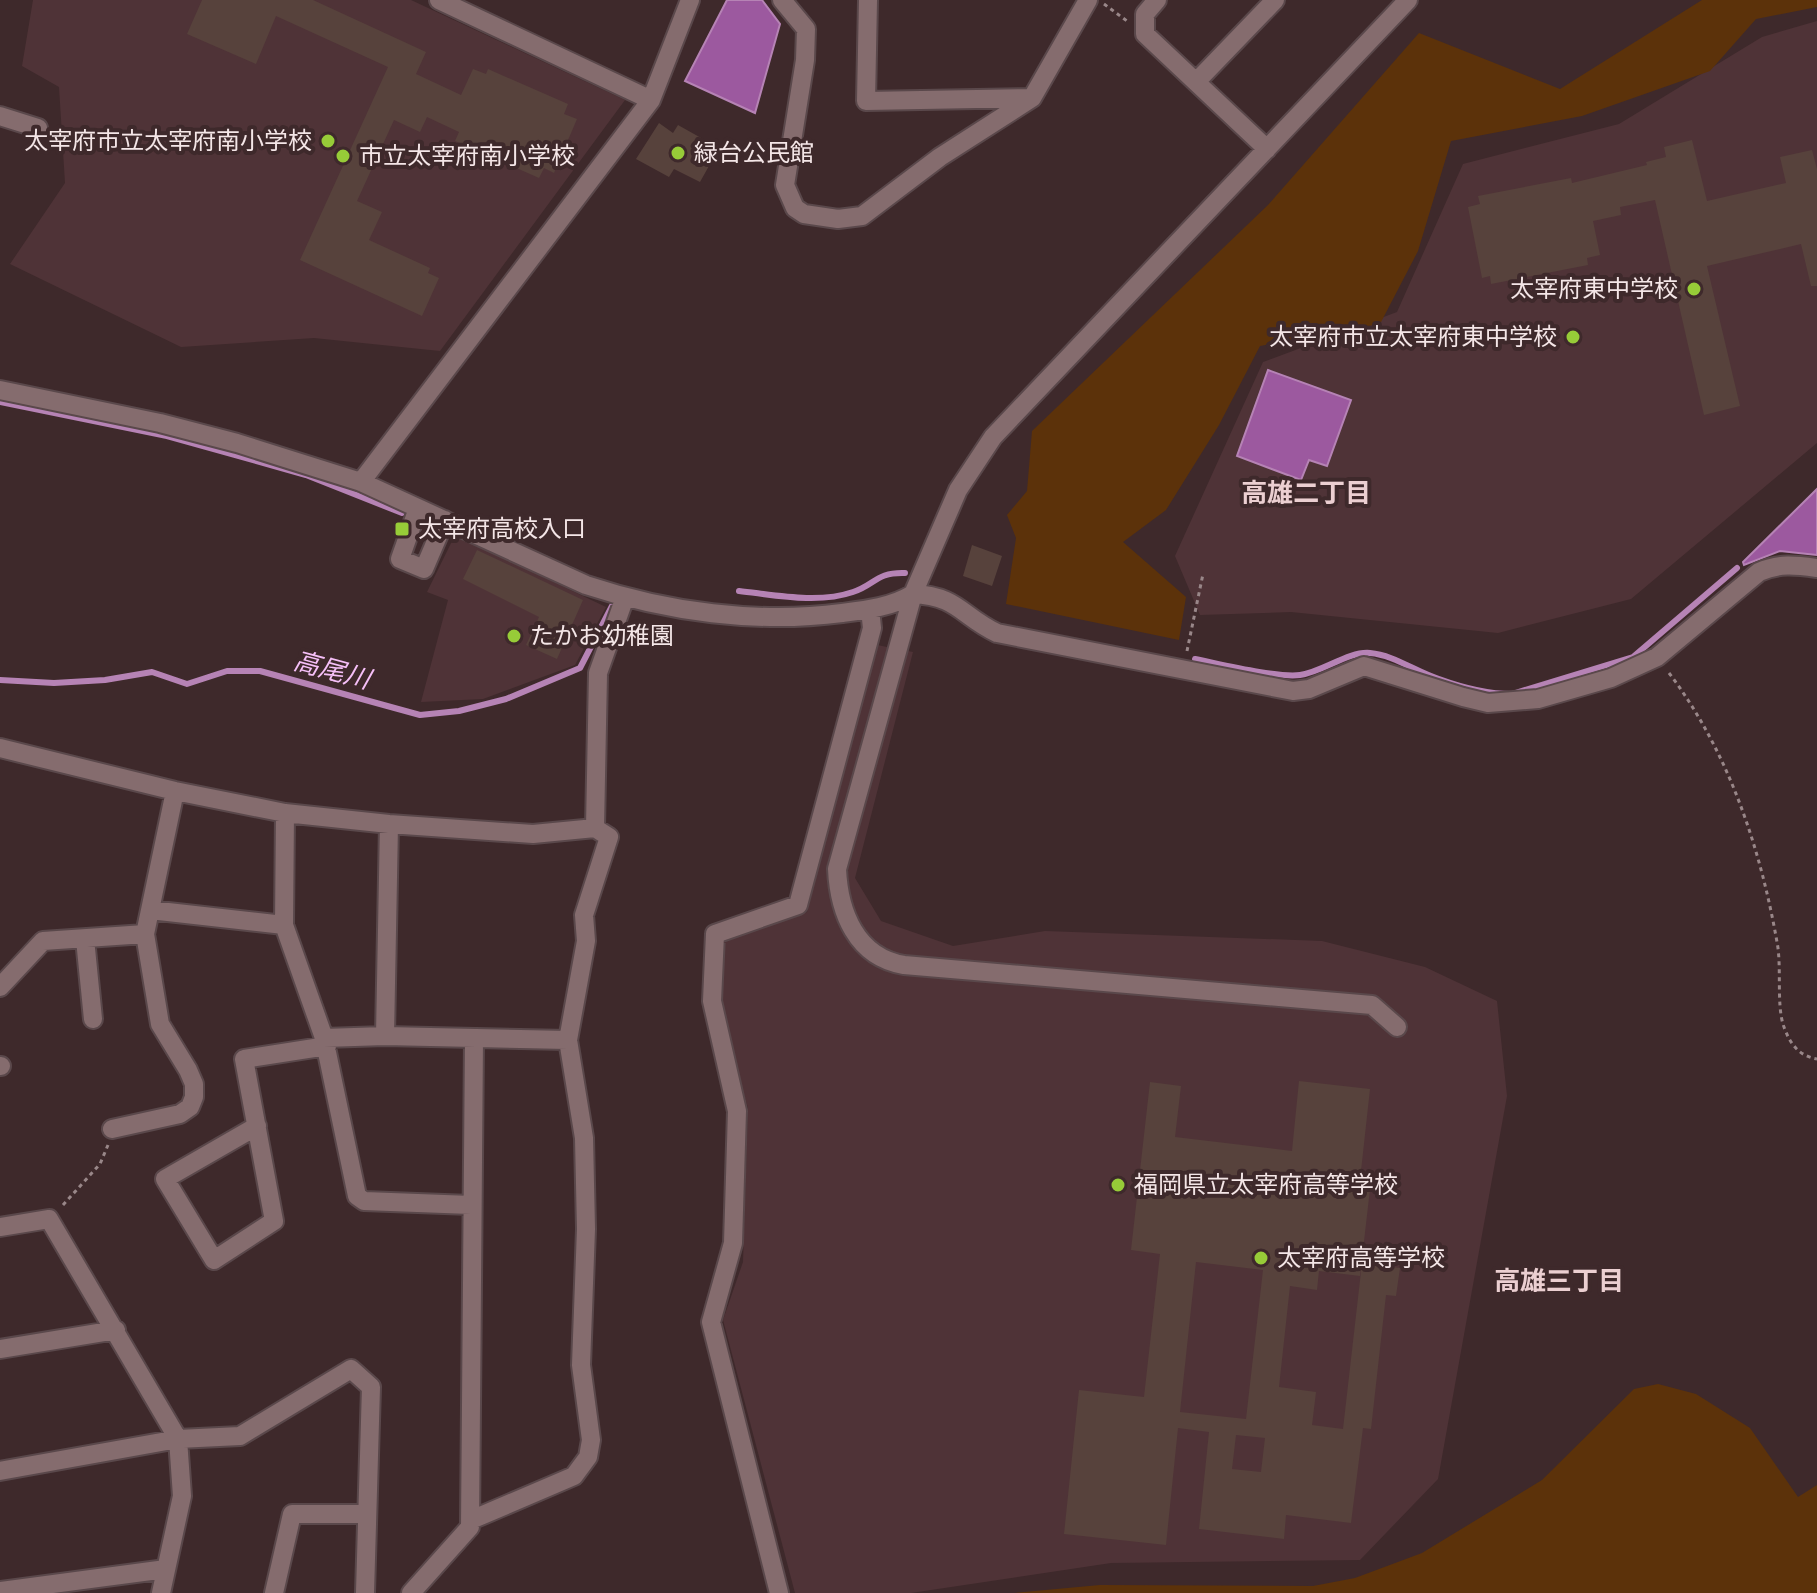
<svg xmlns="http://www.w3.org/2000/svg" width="1817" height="1593" viewBox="0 0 1817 1593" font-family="'IBM Plex Serif','Noto Sans JP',serif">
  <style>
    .built { fill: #4f3337 }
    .green { fill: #5c320a }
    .water { fill: #9c599f; stroke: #b683b5; stroke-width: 2 }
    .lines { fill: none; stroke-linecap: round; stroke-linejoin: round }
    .stream { stroke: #b683b5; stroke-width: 6 }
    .building { fill: #57423c; fill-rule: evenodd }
    .minor-casing { stroke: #5a484b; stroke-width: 22 }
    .path { stroke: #998789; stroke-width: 3; stroke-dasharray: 4 4; stroke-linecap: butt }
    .minor { stroke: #856c6e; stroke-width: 18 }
    .poi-dot { fill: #97cc38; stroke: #3e292b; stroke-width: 3 }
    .labels { text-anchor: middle; stroke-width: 8; stroke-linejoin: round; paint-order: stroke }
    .poi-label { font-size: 24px; fill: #f4e6e7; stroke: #3e292b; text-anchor: start }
    .neighbourhood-label { font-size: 26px; font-weight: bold; fill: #ebcfd1; stroke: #3e292b }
    .water-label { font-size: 26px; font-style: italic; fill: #f5bff7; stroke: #3e292b }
  </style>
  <rect width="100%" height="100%" fill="#3e292b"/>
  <path class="built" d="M33,0H411L625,100L440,351L314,338L181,347L10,264L65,183L59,87L22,66Z
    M1817,21V443L1631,599L1498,633L1291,612L1200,615L1175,556L1263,362L1397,312L1463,164L1619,124L1762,37Z
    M455,535L606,607L575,665L483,699L421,702L448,600L427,592Z
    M877,645L913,652L855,878L881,921L953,946L1045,931L1322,941L1425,967L1497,1001L1507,1096L1438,1479L1360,1560L1111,1563L911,1593H795L723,1320L743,1262L748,1108L719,1010L722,941L807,912Z"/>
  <path class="green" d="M1702,0H1817V7L1756,19L1710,71L1582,116L1451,141L1418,251L1380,324L1260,346L1219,425L1166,510L1123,542L1186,597L1179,640L1006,604L1016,538L1007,515L1027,491L1032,431L1268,205L1419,33L1560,89Z
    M1658,1384L1696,1394L1750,1428L1798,1497L1817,1485V1593H1014L1100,1585L1313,1586L1355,1578L1422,1553L1542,1480L1634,1389Z"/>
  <path class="water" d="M727,0H762L780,24L755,113L685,81Z
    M1268,370L1351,400L1327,466L1309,460L1301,480L1237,456Z
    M1817,489V555L1780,551L1744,565L1743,562Z"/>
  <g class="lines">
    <path class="stream" d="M0,402L167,436L306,475L402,513
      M739,591C775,595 818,604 853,592C875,585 876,572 905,573
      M1195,659C1220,664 1277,678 1300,675C1323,672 1348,651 1370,653C1394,655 1416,672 1439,679C1461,687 1489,694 1512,694L1633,657L1737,568
      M0,680L54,683L105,680L152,672L187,684L227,671H260L420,715L459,711L506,699L580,668L612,606"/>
  </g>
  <path class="building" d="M202,0H313L426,52L416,74L461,95L473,69L486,74L488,69L568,104L564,114L577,119L554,173L544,168L539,178L455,141L459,132L427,117L420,132L394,120L357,201L382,212L369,240L430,268L428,273L439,278L422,316L300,260L388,67L276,16L256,64L187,34Z
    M659,123L673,133L678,125L719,148L700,182L674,169L669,177L636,159Z
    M1692,140L1707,201L1786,183L1780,157L1812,150L1817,169V286H1811L1801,244L1707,266L1740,406L1704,415L1655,200L1620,207L1621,215L1593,221L1600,255L1587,258L1588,265L1491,284L1490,276L1482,278L1468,207L1480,204L1478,196L1571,178L1572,183L1647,165L1646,162L1666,157L1664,147Z
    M972,545L1002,556L992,586L963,576Z
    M477,550L583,600L557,659L526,645L539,617L463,579Z
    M1299,1081L1370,1089L1361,1171L1372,1172L1360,1276L1319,1271L1317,1290L1290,1286L1279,1387L1316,1392L1312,1425L1343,1429L1362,1263L1400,1268L1396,1296L1386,1295L1371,1429L1363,1428L1351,1523L1286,1515L1284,1539L1199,1529L1209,1432L1178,1428L1166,1545L1064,1534L1079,1390L1144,1397L1160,1254L1131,1250L1150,1082L1181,1086L1175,1137L1292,1151ZM1196,1262L1263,1270L1246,1419L1180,1412ZM1236,1435L1265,1438L1261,1472L1232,1469Z"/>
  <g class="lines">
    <defs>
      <path id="minor" d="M439,0L651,100
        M782,0L806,29L805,60L785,185L795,208L804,214L838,219L862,216L940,157L1032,98L1088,0
        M868,0L866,101L1031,98
        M1157,0L1145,14V34L1267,149
        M1196,82L1275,0
        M0,116L38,128
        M0,390L160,423L237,443L361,482L586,585C667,612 757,624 842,613C866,610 892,607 913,594L958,490L993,437L1408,0
        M361,482L651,100L690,0
        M418,508L400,559L424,569L445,520
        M0,748L175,791L285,813L389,824L533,834L595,828L598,673L625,597
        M285,813L284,925L324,1038L357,1196L364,1201L471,1205
        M150,910L284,925
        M85,939L93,1019
        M0,987L43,941L145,934
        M1397,1027L1372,1005L904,965C856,957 839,912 837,869L913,594C958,596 961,616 997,633L1293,691L1309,689L1364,666L1463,697L1488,703L1538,699L1611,678L1657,657L1759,572C1779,563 1795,565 1817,568
        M385,1036L389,824
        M324,1038L385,1036L568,1040L584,1138L586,1229L581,1365L591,1440L588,1457L574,1476L471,1520
        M568,1040L586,941L584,915L609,837L595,828
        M0,1066H1
        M257,1126L165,1179L214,1260L274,1221L244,1059L327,1046
        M112,1129L180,1114L190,1107L194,1097V1084L188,1070L160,1024L145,934L175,791
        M0,1227L49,1219L178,1439L182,1496L161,1593
        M0,1349L116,1330
        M0,1471L178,1439L240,1436L351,1369L371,1387L365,1593
        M0,1591L166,1569
        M274,1593L292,1514H367
        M411,1593L470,1527L474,1038
        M779,1593L711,1322L733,1243L737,1111L712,1001L715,934L798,905L872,628L870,609"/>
    </defs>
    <use href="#minor" class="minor-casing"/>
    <path class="path" d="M1104,4L1127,21
      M1187,651L1203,574
      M1669,673C1728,751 1760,846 1777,942C1782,967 1776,1006 1784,1027C1790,1044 1799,1056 1817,1059
      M63,1205L100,1164L108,1145"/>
    <use href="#minor" class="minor"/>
  </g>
  <g class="poi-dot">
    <circle cx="328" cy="141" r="8"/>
    <circle cx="678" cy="153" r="8"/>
    <circle cx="343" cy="156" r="8"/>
    <circle cx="1694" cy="289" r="8"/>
    <circle cx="1573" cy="337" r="8"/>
    <rect x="394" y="521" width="16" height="16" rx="4"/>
    <circle cx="514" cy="636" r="8"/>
    <circle cx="1118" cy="1185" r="8"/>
    <circle cx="1261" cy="1258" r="8"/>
  </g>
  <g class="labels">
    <g class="poi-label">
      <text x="312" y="149" text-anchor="end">太宰府市立太宰府南小学校</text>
      <text x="694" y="161">緑台公民館</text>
      <text x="359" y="164">市立太宰府南小学校</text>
      <text x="1678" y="297" text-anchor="end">太宰府東中学校</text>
      <text x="1557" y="345" text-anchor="end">太宰府市立太宰府東中学校</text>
      <text x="418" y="537">太宰府高校入口</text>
      <text x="530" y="644">たかお幼稚園</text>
      <text x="1134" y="1193">福岡県立太宰府高等学校</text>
      <text x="1277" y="1266">太宰府高等学校</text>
    </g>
    <g class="neighbourhood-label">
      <text x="1306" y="502">高雄二丁目</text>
      <text x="1559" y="1290">高雄三丁目</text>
    </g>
    <g class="water-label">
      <text transform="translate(332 670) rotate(15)" y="9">高尾川</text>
    </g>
  </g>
</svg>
